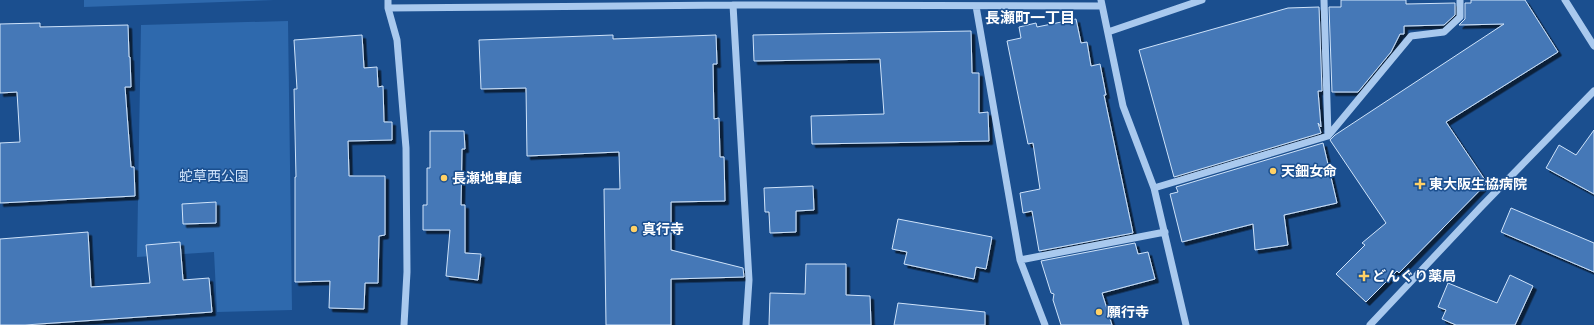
<svg xmlns="http://www.w3.org/2000/svg" width="1594" height="325" viewBox="0 0 1594 325" font-family="'Varela Round','Noto Sans JP',sans-serif">
  <style>
    .green { fill: #2e69ad }
    .building { fill: #4478b7; stroke: #cfe3fa; filter: url(#shadow) }
    .lines { fill: none; stroke-linecap: round; stroke-linejoin: round }
    .minor { stroke: #a9c9ee; stroke-width: 7 }
    .poi-dot { fill: #ffd166; stroke: #1b4f8f; stroke-width: 1.5 }
    .labels { text-anchor: middle; stroke-width: 3; stroke-linejoin: round; paint-order: stroke }
    .poi-label { font-size: 14px; font-weight: bold; fill: #fff; stroke: #1b4f8f; text-anchor: start }
    .park-label { font-size: 14px; fill: #cfe3fa; stroke: #1b4f8f }
    .neighbourhood-label { font-size: 15px; font-weight: bold; fill: #fff; stroke: #1b4f8f }
  </style>
  <defs>
    <filter id="shadow"><feDropShadow dx="3.5" dy="3.5" stdDeviation="0" flood-color="#0009"/></filter>
  </defs>
  <rect width="100%" height="100%" fill="#1b4f8f"/>
  <path class="green" d="M84,0H274L84,7Z
    M288,21L292,310L217,312L214,252L137,257L141,25Z"/>
  <path class="building" d="M1341,0H1406V4L1455,3V15L1444,25L1404,26V34H1400L1391,52L1358,92H1332L1329,7H1341Z
    M1471,0H1525L1558,52L1446,122L1487,183L1399,273L1397,271L1366,302L1336,274L1365,245L1362,243L1386,223L1330,140L1335,135L1504,24L1459,25L1465,19V3H1471Z
    M1319,7L1322,91H1318L1321,127L1318,123L1321,133L1174,177L1139,50L1288,8Z
    M1076,19L1081,43L1087,42L1091,66L1100,64L1106,95H1104L1133,233L1039,251L1032,211L1023,213L1020,193L1040,189L1033,143L1028,144L1007,41L1021,38L1019,27L1036,23L1037,27Z
    M40,23V27L128,25L129,57H130L131,87H125L131,167H134L135,196L0,203V143L20,142L17,92L0,93V24Z
    M971,31L972,73H979V113L988,112L989,141L812,144L811,116L884,114L880,59L754,61L753,35Z
    M362,35L364,68L377,67L378,87L383,86L384,122H392V140L348,141L349,176H385V235L379,236L378,283H365L364,309L329,308L330,281L295,282V177H296L294,89H297L294,40Z
    M613,35V39L716,35L717,64H713L714,119L719,118L720,157H724L725,201L671,202V250L743,268L744,277L671,279V325H606L604,189H620L619,152L527,156L526,88L481,89L479,40Z
    M1594,130V194L1546,168L1559,145L1576,155Z
    M430,131H464L465,149H462L461,205H465V253L481,254L478,280L446,276L450,230H423V205H427V168H430Z
    M1323,143L1337,203L1284,215L1288,245L1255,250L1253,224L1182,242L1170,194L1178,192L1176,187Z
    M813,186L814,210L796,211V232L770,233L769,212H765L764,188Z
    M216,202V223L183,224L182,204Z
    M1511,208L1594,243V272L1501,232Z
    M898,219L992,237L986,269L976,267L974,279L904,264L907,252L892,249Z
    M88,232L91,287L150,283L146,245L180,242L183,280L209,278L212,312L25,325H0V239Z
    M1135,243L1138,254L1148,252L1155,279L1102,293L1112,325H1061L1053,300L1054,294L1051,293L1041,261Z
    M806,264H846V295L870,296L871,325H769L770,293L805,294Z
    M1510,275L1533,286L1515,325H1456L1442,319L1446,310L1438,307L1448,283L1497,303Z
    M898,303L985,312V325H894Z"/>
  <g class="lines">
    <path class="minor" d="M388,0V8L397,40L406,148L407,272L404,325
      M1101,0L1123,106L1154,188L1186,325
      M1324,0L1328,136
      M1565,0L1594,46
      M733,5L749,280L746,325
      M976,6L1020,260L1045,325
      M388,8L733,5L1102,6
      M1108,32L1202,0
      M1154,188L1328,136L1411,36L1444,32L1460,17V0
      M1020,260L1165,232
      M1370,325L1480,208L1594,91"/>
  </g>
  <g class="poi-dot">
    <circle cx="1273" cy="171" r="4"/>
    <circle cx="444" cy="178" r="4"/>
    <path d="M1418 178h4v4h4v4h-4v4h-4v-4h-4v-4h4z"/>
    <circle cx="634" cy="229" r="4"/>
    <path d="M1362 270h4v4h4v4h-4v4h-4v-4h-4v-4h4z"/>
    <circle cx="1099" cy="312" r="4"/>
  </g>
  <g class="labels">
    <g class="poi-label">
      <text x="1281" y="176">天鈿女命</text>
      <text x="452" y="183">長瀬地車庫</text>
      <text x="1429" y="189">東大阪生協病院</text>
      <text x="642" y="234">真行寺</text>
      <text x="1372" y="281">どんぐり薬局</text>
      <text x="1107" y="317">願行寺</text>
    </g>
    <g class="park-label">
      <text x="214" y="181">蛇草西公園</text>
    </g>
    <g class="neighbourhood-label">
      <text x="1030" y="23">長瀬町一丁目</text>
    </g>
  </g>
</svg>
